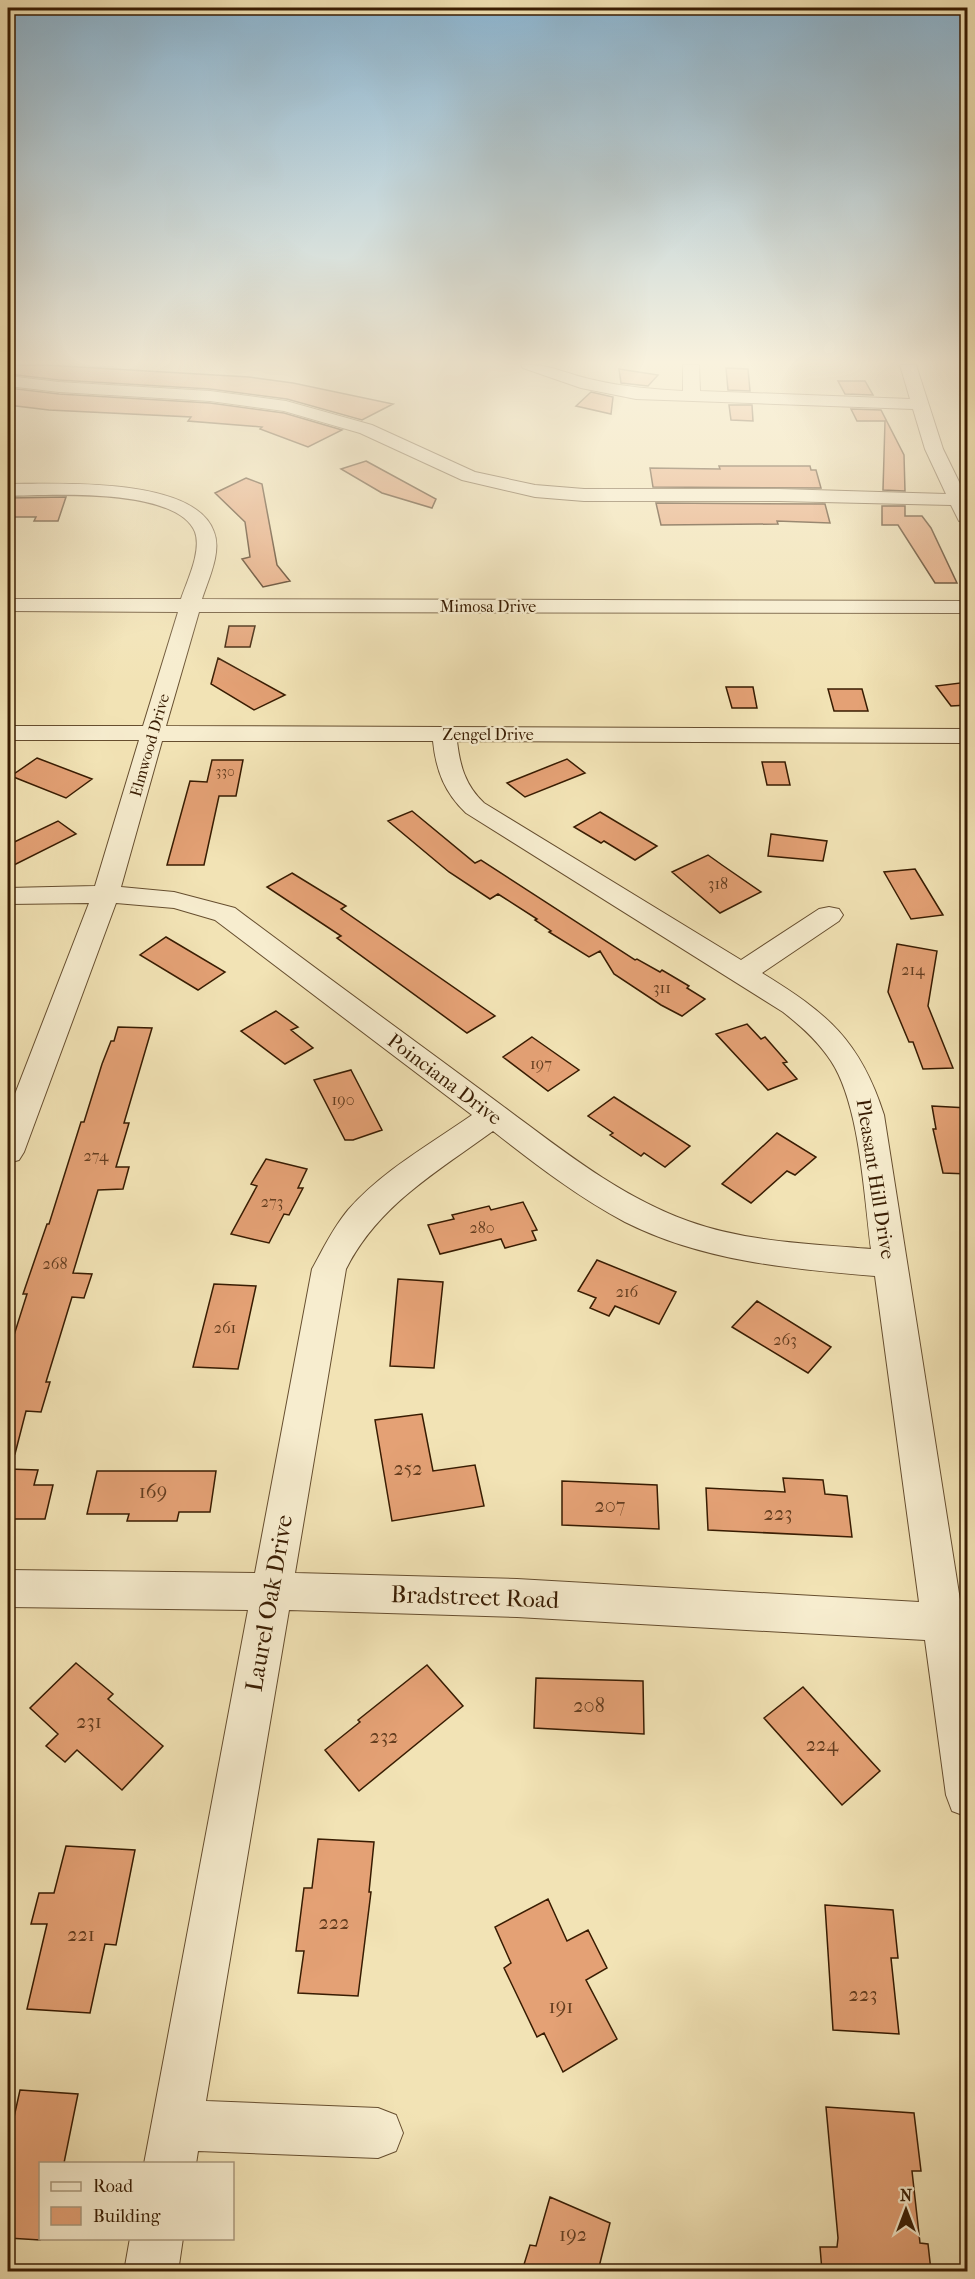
<svg xmlns="http://www.w3.org/2000/svg" width="975" height="2279" viewBox="0 0 975 2279" font-family="'IM FELL French Canon',serif">
  <style>
    .building { fill: #e4a175; stroke: #381c02; stroke-width: 1.5 }
    .lines { fill: none; stroke-linecap: round; stroke-linejoin: round }
    .minor-casing { stroke: #664e2f; stroke-width: 2 }
    .minor { fill: #f7edcf; fill-rule: evenodd }
    .labels { text-anchor: middle; stroke-width: 4.5; stroke-linejoin: round; paint-order: stroke }
    .far-number-label { font-size: 14px; fill: #633d1f }
    .far-street-label { font-size: 16px; fill: #381c02; stroke: #f7edcf }
    .number-label { font-size: 16px; fill: #633d1f }
    .street-label { font-size: 20px; fill: #381c02; stroke: #f7edcf }
    .near-number-label { font-size: 20px; fill: #633d1f }
    .near-street-label { font-size: 24px; fill: #381c02; stroke: #f7edcf }
  </style>
  <rect width="100%" height="100%" fill="#f2e3b5"/>
  <filter id="stains"><feTurbulence type="fractalNoise" baseFrequency=".00333" numOctaves="4"/><feColorMatrix values="0 0 0 0 .2 0 0 0 0 .09 0 0 0 0 .02 0 0 0 .5 -.17"/></filter>
  <radialGradient id="worn" r=".72"><stop offset=".6" stop-color="#630" stop-opacity="0"/><stop offset="1" stop-color="#630" stop-opacity=".3"/></radialGradient>
  <path class="building" d="M8,365H45L249,377L293,383L393,404L362,420L287,399L210,389L59,380L8,374Z
    M726,368L748,369L750,391L728,390Z
    M619,369L658,375L648,386L621,383Z
    M838,381H865L873,395L845,394Z
    M8,388L59,394L210,403L284,413L342,430L308,447L260,429L262,427L188,421L191,417L49,410L8,405Z
    M591,392L613,397L611,414L576,406Z
    M729,405H752L753,421L731,420Z
    M851,409L881,410L904,455L905,491L883,490L885,421H857Z
    M366,461L436,499L432,508L382,493L341,469Z
    M719,466H810L811,470H816L821,488L653,487L650,468L720,469Z
    M246,478L262,484L277,565L290,581L263,587L242,559L250,557L245,522L215,493Z
    M66,497L58,521H34L36,517H8V498Z
    M656,503L825,504L830,523L777,521L778,524L661,525Z
    M882,506H905V516H922L931,528L957,583H935L898,525H882Z
    M229,626H255L250,647H225Z
    M218,658L285,695L254,710L211,684Z
    M968,682V705L951,706L936,686Z
    M726,687H753L757,708H732Z
    M828,689H862L868,711H834Z
    M37,758L92,779L66,798L11,776Z
    M567,759L585,773L525,797L507,783Z
    M212,760H243L236,796H219L204,865H167L190,781L207,782Z
    M762,762H785L790,785H767Z
    M412,811L475,863L481,860L635,960L637,959L660,972L662,970L689,986L687,988L705,999L682,1016L661,1005L614,974L600,951L589,957L549,932L551,931L535,920L537,919L498,894L490,899L449,872L388,821Z
    M600,812L657,846L635,860L604,841L601,843L574,827Z
    M58,821L76,834L8,868V845Z
    M771,834L827,841L823,861L768,856Z
    M708,855L722,865L761,892L720,913L672,872Z
    M915,869L943,915L911,919L884,872Z
    M292,873L346,906L341,909L495,1016L467,1033L337,938L341,936L267,887Z
    M166,937L225,972L198,990L140,955Z
    M897,944L937,951L928,1006L953,1068L923,1069L913,1042H909L888,992Z
    M276,1011L298,1027L291,1030L313,1048L285,1064L241,1031Z
    M747,1024L761,1039L765,1037L787,1062L783,1063L797,1079L768,1090L716,1034Z
    M118,1027L152,1028L124,1123H129L116,1167H129L123,1189L98,1190L73,1273L92,1274L84,1298L72,1297L46,1382H50L41,1412L26,1411L15,1454H8V1354L27,1294H23L47,1224H49L81,1122H84L102,1064L111,1041H114Z
    M532,1037L579,1070L548,1091L503,1057Z
    M351,1070L382,1130L353,1140H345L314,1080Z
    M614,1097L690,1146L665,1167L644,1153L641,1156L610,1135L613,1133L588,1116Z
    M932,1106L968,1108V1174L943,1173L933,1129H936Z
    M777,1133L816,1157L795,1175L787,1171L751,1203L722,1184Z
    M266,1159L307,1169L298,1188H303L289,1215L284,1214L269,1243L231,1234L257,1186L251,1184Z
    M523,1202L537,1230L532,1231L536,1240L505,1248L501,1239L440,1254L428,1225L454,1219L452,1215L489,1206L491,1210Z
    M597,1260L676,1292L659,1324L615,1306L609,1316L590,1308L596,1298L578,1291Z
    M398,1279L443,1282L434,1368L390,1366Z
    M214,1284L256,1286L238,1369L193,1367Z
    M757,1301L831,1347L808,1373L732,1327Z
    M422,1414L433,1471L475,1465L484,1506L392,1521L375,1420Z
    M8,1469L38,1470L34,1485H53L45,1519H8Z
    M97,1471H216L210,1512H179L177,1521H127L129,1514H87Z
    M783,1478L823,1480L825,1494L847,1496L852,1537L708,1530L706,1488L785,1492Z
    M562,1481L657,1485L659,1529L562,1525Z
    M76,1663L113,1694L108,1699L163,1746L122,1790L77,1750L65,1762L46,1746L58,1734L30,1708Z
    M427,1665L463,1706L359,1791L325,1750L360,1722L358,1720Z
    M536,1678L643,1681L644,1734L534,1728Z
    M803,1687L880,1771L842,1805L764,1718Z
    M318,1839L374,1842L369,1892H371L358,1996L298,1993L304,1951H296L304,1888H312Z
    M66,1846L135,1850L116,1945L105,1944L90,2013L27,2009L47,1924H31L39,1893H54Z
    M548,1899L567,1941L588,1930L607,1968L586,1980L617,2039L563,2072L544,2033L537,2037L504,1968L511,1963L495,1927Z
    M825,1905L893,1910L898,1958H891L899,2034L833,2030Z
    M20,2090L78,2094L64,2163H40V2240L8,2238V2144Z
    M826,2107L914,2113L921,2171H912L920,2243L928,2244L931,2271H822L820,2247H837L838,2238Z
    M550,2197L610,2223L598,2271H522L530,2245L536,2246Z"/>
  <g class="lines">
    <defs>
      <path id="minor" d="M521,365C549,363 568,375 594,380C624,387 653,389 683,391V365H699L700,391L910,399L900,365H916L943,449L965,494H968V522L959,521L951,505L779,501H584L535,497L462,480L360,433L284,411L210,401L59,392L8,386V376L59,382L210,391L286,401L372,425L475,472L535,485L584,489H779L946,494L925,449L913,409L636,399L581,388L523,368Z
        M8,484C55,484 195,476 214,532C222,552 208,580 202,599L968,601V613L199,612L166,726L968,729V743L457,741C460,766 465,785 484,803L741,960L819,909L829,907L839,909L843,915L839,921L762,973C827,1013 860,1040 884,1115L968,1651V1817L952,1811L946,1795L925,1640L517,1617L289,1610L206,2101L378,2108L396,2115L403,2133L396,2151L378,2158L198,2151L196,2164H144L248,1610L8,1607V1570L255,1573L312,1269C323,1249 333,1228 348,1210C382,1171 429,1145 472,1115L215,920L174,908L116,903L24,1152L19,1160L8,1163V1112L89,903L8,904V888L95,886L139,740H8V726H143L178,612L8,611V599H181C187,581 202,551 195,532C177,487 48,495 8,496ZM162,741H433C436,771 445,793 466,813L783,1012C801,1026 818,1041 831,1061C860,1105 864,1196 871,1249C810,1244 746,1242 688,1221C619,1196 562,1150 504,1107C415,1041 324,975 235,908L174,892L121,887ZM493,1131C535,1164 578,1197 625,1222C702,1261 790,1269 875,1276L919,1602L517,1579L295,1573L346,1269C378,1205 437,1172 493,1131Z
        M130,2238H183L178,2272H124Z"/>
    </defs>
    <use href="#minor" class="minor-casing"/>
    <use href="#minor" class="minor"/>
  </g>
  <linearGradient id="sky" x2="0" y2="1"><stop stop-color="#8bb7d5"/><stop offset="0.53" stop-color="#f9f2de"/><stop offset="1" stop-color="#f9f2de" stop-opacity="0"/></linearGradient>
  <rect width="975" height="684" fill="url(#sky)"/>
  <g class="labels">
    <g class="far-number-label">
      <text x="225" y="776">330</text>
    </g>
    <g class="far-street-label">
      <text x="488" y="612">Mimosa Drive</text>
      <text x="488" y="740">Zengel Drive</text>
      <text transform="translate(149 745) rotate(-74)" y="6">Elmwood Drive</text>
    </g>
    <g class="number-label">
      <text x="718" y="889">318</text>
      <text x="913" y="975">214</text>
      <text x="662" y="993">311</text>
      <text x="541" y="1069">197</text>
      <text x="343" y="1105">190</text>
      <text x="96" y="1161">274</text>
      <text x="272" y="1207">273</text>
      <text x="482" y="1233">280</text>
      <text x="55" y="1269">268</text>
      <text x="627" y="1297">216</text>
      <text x="225" y="1333">261</text>
      <text x="785" y="1345">263</text>
    </g>
    <g class="street-label">
      <text transform="translate(445 1079) rotate(37)" y="7">Poinciana Drive</text>
      <text transform="translate(876 1179) rotate(81)" y="7">Pleasant Hill Drive</text>
    </g>
    <g class="near-number-label">
      <text x="408" y="1475">252</text>
      <text x="153" y="1498">169</text>
      <text x="610" y="1512">207</text>
      <text x="778" y="1520">223</text>
      <text x="589" y="1712">208</text>
      <text x="89" y="1728">231</text>
      <text x="384" y="1743">232</text>
      <text x="822" y="1751">224</text>
      <text x="334" y="1929">222</text>
      <text x="81" y="1941">221</text>
      <text x="863" y="2001">223</text>
      <text x="561" y="2013">191</text>
      <text x="573" y="2241">192</text>
    </g>
    <g class="near-street-label">
      <text transform="translate(475 1597) rotate(2)" y="8">Bradstreet Road</text>
      <text transform="translate(269 1603) rotate(-80)" y="8">Laurel Oak Drive</text>
    </g>
  </g>
  <rect width="975" height="2279" fill="none" stroke="#f2e3b5" stroke-width="30"/>
  <rect x="9" y="9" width="957" height="2261" fill="none" stroke="#381c02" stroke-width="3"/>
  <rect x="15" y="15" width="945" height="2249" fill="none" stroke="#381c02" stroke-width="1.5"/>
  <rect x="39" y="2162" width="195" height="78" fill="#f7edcf" stroke="#ab997d" stroke-width="1.5"/>
  <rect x="51" y="2182" width="30" height="9" fill="#f7edcf" stroke="#ab997d" stroke-width="1.5"/>
  <text x="93" y="2192" font-size="18" fill="#381c02">Road</text>
  <rect x="51" y="2207" width="30" height="18" fill="#e4a175" stroke="#ab997d" stroke-width="1.5"/>
  <text x="93" y="2222" font-size="18" fill="#381c02">Building</text>
  <g transform="translate(906 2210)" stroke="#f7edcf" stroke-width="4.5" paint-order="stroke">
  <path d="M0-4.5L10 22L0 15L-10 22Z" fill="#381c02"/>
  <text y="-9" font-size="16" font-weight="bold" text-anchor="middle" fill="#381c02">N</text>
  </g>
  <rect width="100%" height="100%" filter="url(#stains)"/>
  <rect width="100%" height="100%" fill="url(#worn)"/>
</svg>
